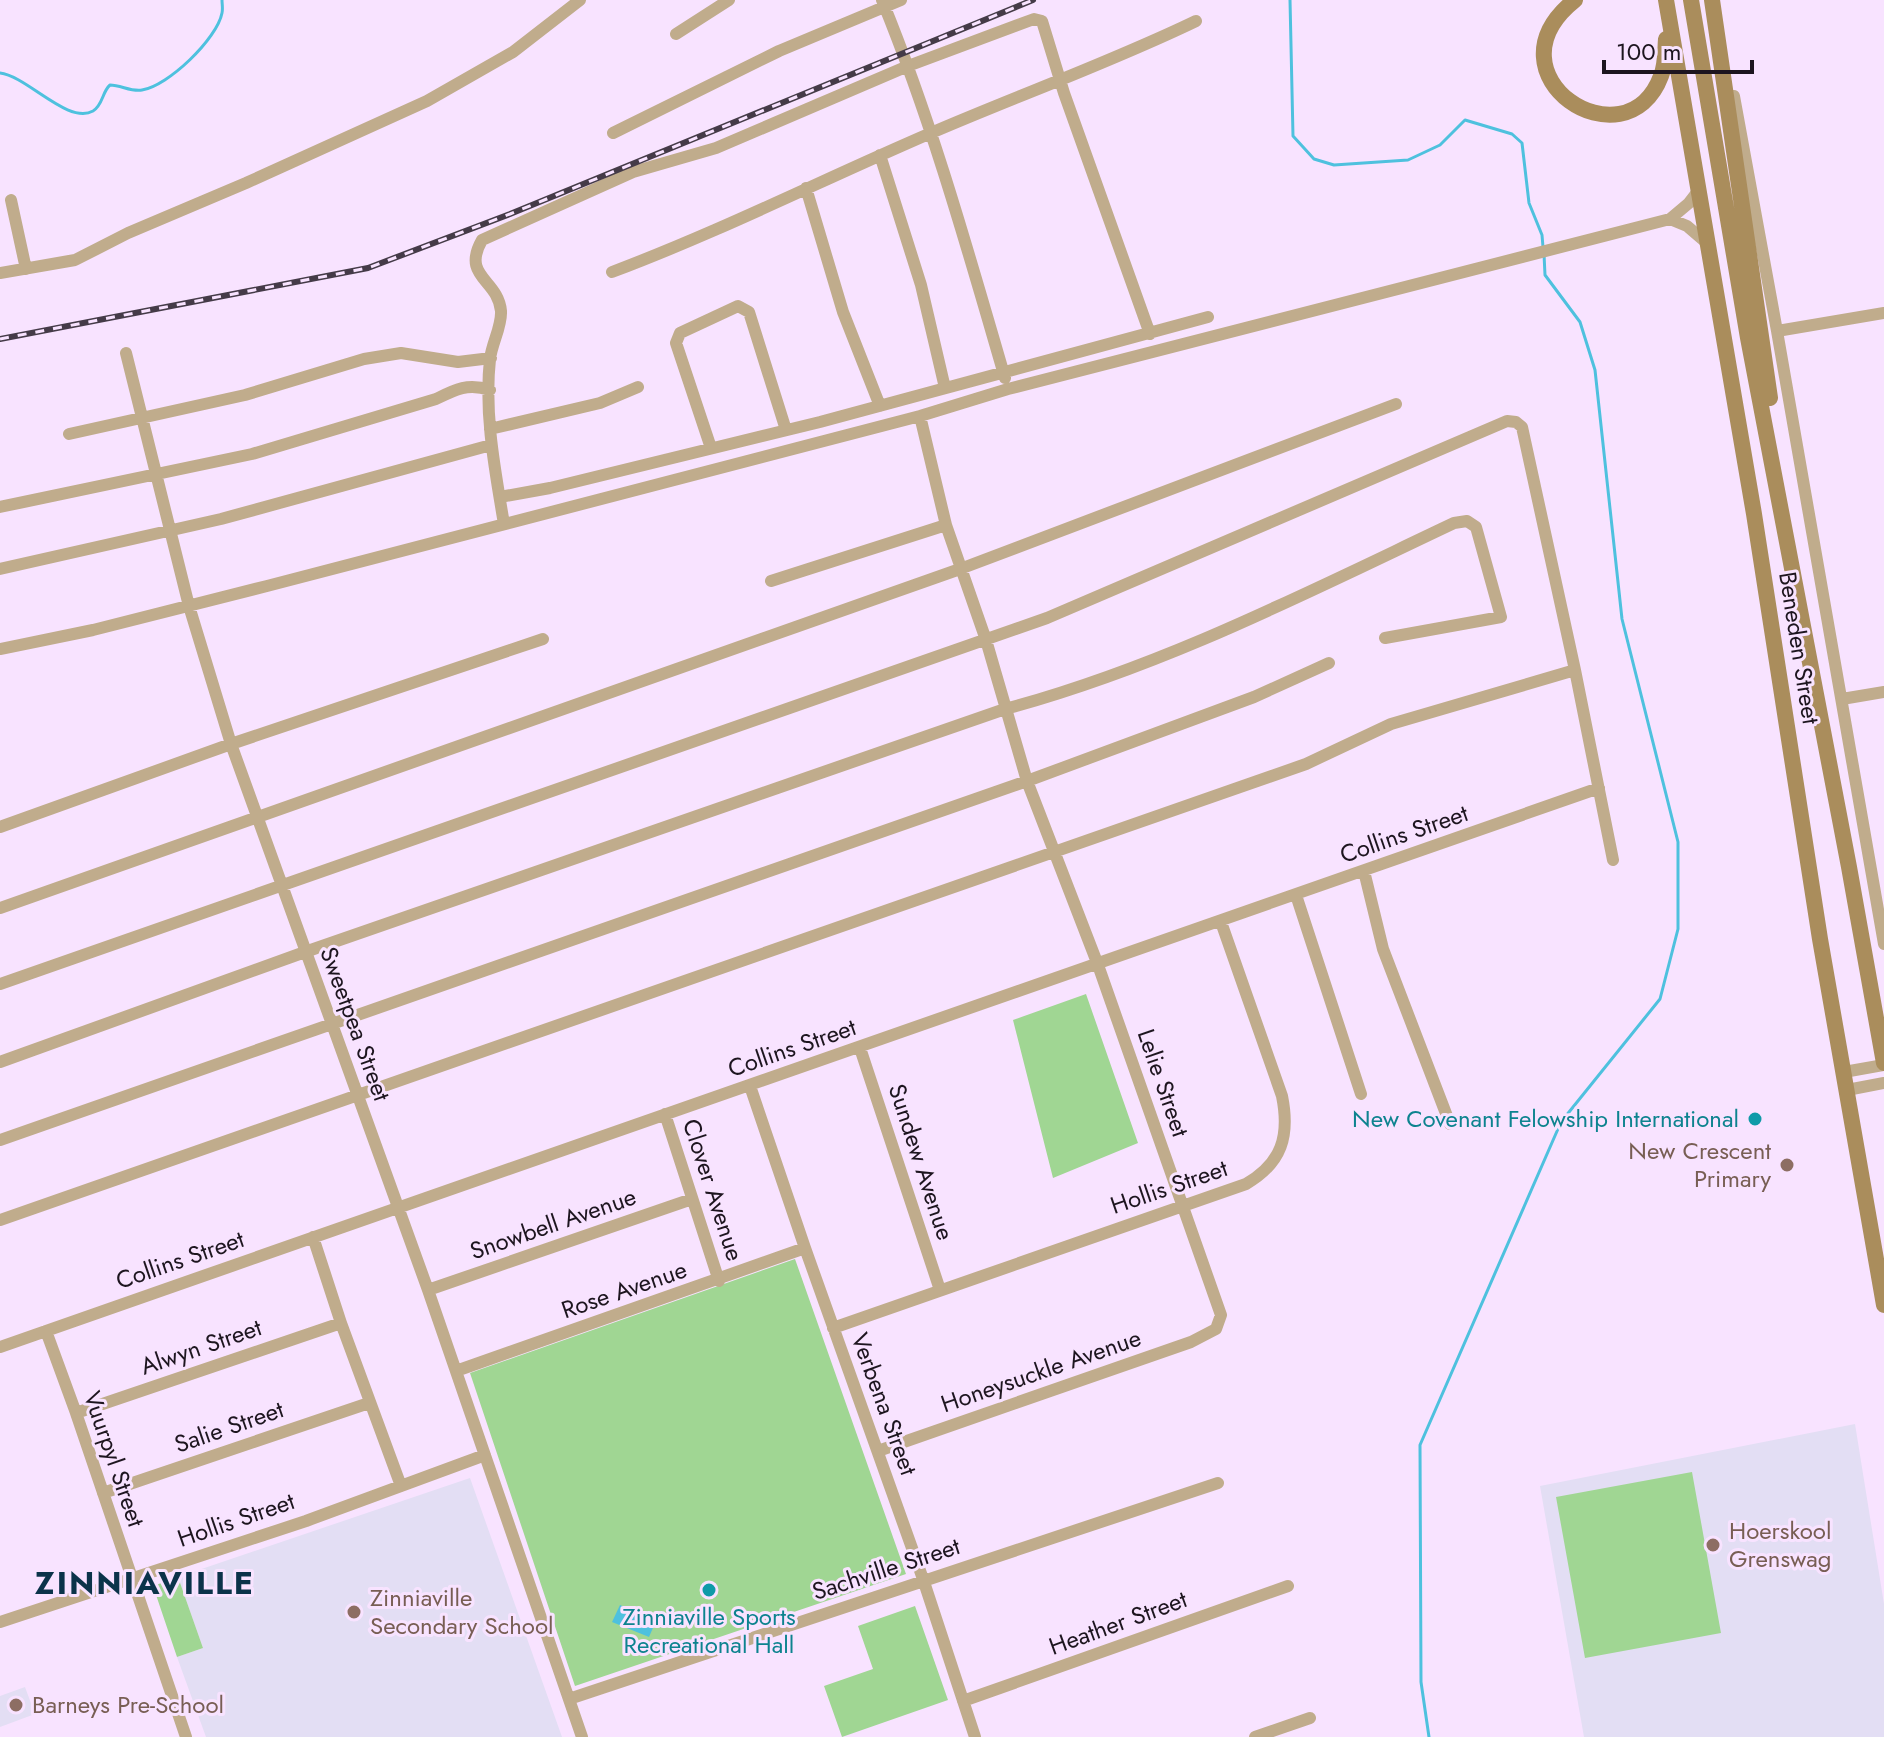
<svg xmlns="http://www.w3.org/2000/svg" width="1884" height="1737" viewBox="0 0 1884 1737" font-family="Jost,sans-serif">
  <style>
    .education { fill: #e3def4 }
    .green { fill: #a0d693 }
    .water { fill: #4ec1de }
    .lines { fill: none; stroke-linecap: round; stroke-linejoin: round }
    .stream { stroke: #4ec1de; stroke-width: 3 }
    .street { stroke: #c0ac8c; stroke-width: 12 }
    .secondary { stroke: #aa8d5c; stroke-width: 16 }
    .rail-casing { stroke: #453b48; stroke-width: 6 }
    .rail { stroke: #f8e3ff; stroke-width: 3; stroke-dasharray: 9; stroke-linecap: butt }
    .culture-dot { fill: #0f9aa8; stroke: #f8e3ff; stroke-width: 3 }
    .education-dot { fill: #8d6e63; stroke: #f8e3ff; stroke-width: 3 }
    .labels { text-anchor: middle; stroke-width: 6; stroke-linejoin: round; paint-order: stroke }
    .street-label { font-size: 24px; fill: #1d151f; stroke: #f8e3ff }
    .culture-label { font-size: 24px; fill: #0d838f; stroke: #f8e3ff; text-anchor: end }
    .education-label { font-size: 24px; fill: #785e54; stroke: #f8e3ff; text-anchor: start }
    .district-label { font-size: 32px; font-weight: bold; letter-spacing: 2px; fill: #0b334a; stroke: #f8e3ff }
  </style>
  <rect width="100%" height="100%" fill="#f8e3ff"/>
  <path class="education" d="M1855,1424L1884,1604V1737H1584L1540,1486Z
    M470,1478L562,1737H206L177,1657L203,1648L178,1577Z
    M25,1687L35,1714L0,1727V1696Z"/>
  <path class="green" d="M1086,994L1138,1143L1053,1178L1013,1020Z
    M795,1259L906,1574L575,1686L470,1373Z
    M1692,1472L1721,1633L1585,1658L1556,1497Z
    M178,1577L203,1648L177,1657L153,1586Z
    M915,1606L948,1700L842,1737L824,1686L873,1669L858,1626Z"/>
  <path class="water" d="M620,1605L656,1621L649,1637L612,1622Z"/>
  <g class="lines">
    <path class="stream" d="M1290,0L1293,136L1314,159L1334,165L1408,160L1440,145L1465,120L1512,134L1522,143L1529,203L1542,235L1543,247
      M0,73C27,76 68,125 93,111C103,105 102,92 110,85C121,85 131,92 142,90C168,86 217,39 222,13C223,9 222,4 222,0
      M1429,1737L1421,1682L1420,1445L1561,1122L1660,999L1678,929V842L1622,619L1595,370L1580,322L1545,275L1544,254"/>
    <path class="street" d="M882,0C932,122 968,251 1005,378
      M676,34L729,0
      M1734,96L1777,331L1884,944
      M613,133L779,51L901,0
      M880,155L921,285L945,388
      M806,188L843,312L880,406
      M11,200L26,269
      M1670,219L1687,226L1708,244
      M612,272C721,231 824,179 931,133C1019,95 1109,63 1196,21
      M0,273L75,260L128,233L246,183L427,101L513,52L580,0
      M1777,331L1884,313
      M126,353L189,606L231,744L428,1290L582,1737
      M490,429L600,403L638,387
      M69,434L245,395L364,359L401,353L458,362L491,358
      M711,448L676,343L680,333L738,306L749,312L786,430
      M500,497L550,488L820,422L1208,317
      M0,507L252,454L436,399C456,389 468,383 490,390
      M504,524C495,470 484,414 490,359C492,343 502,326 501,311C498,279 461,277 482,240L633,172L716,148L908,66L1034,19L1042,21L1064,93L1150,334
      M0,569L221,519L491,445
      M771,581L946,525
      M0,649L93,630L267,586L920,416L1008,389L1670,219L1689,203L1699,190
      M1842,699L1884,692
      M0,827L231,744L543,639
      M1364,871L1383,949L1450,1124
      M1296,895L1361,1094
      M0,908L960,569L1396,404
      M0,984L1047,618L1507,421L1516,422L1522,427L1575,670L1613,860
      M860,1048L940,1290
      M0,1062L305,952L1005,709C1162,667 1308,592 1454,523L1467,521L1476,527L1501,617L1385,638
      M1844,1072L1884,1065
      M750,1086L805,1248L923,1579L975,1737
      M1847,1090L1884,1083
      M665,1114L719,1281
      M0,1140L1027,781L1254,697L1329,663
      M0,1220L1306,764L1391,724L1575,670
      M313,1237L341,1323L401,1486
      M428,1290L692,1199
      M833,1328L1246,1184C1282,1163 1290,1136 1282,1096L1221,922
      M46,1331L76,1413L186,1737
      M0,1347L1599,788
      M456,1371L805,1248
      M76,1413L341,1323
      M878,1451L1191,1342L1216,1329L1221,1315L1098,965L1027,781L986,640L946,525L920,416
      M103,1493L369,1403
      M0,1622L306,1521L485,1455
      M569,1699L1218,1483
      M963,1701L1288,1586
      M1255,1737L1310,1718"/>
    <path class="secondary" d="M1575,0C1481,75 1626,169 1661,76C1666,64 1665,51 1666,39
      M1666,0L1754,514L1820,939L1884,1305
      M1691,0L1748,338L1849,867L1884,1063
      M1712,0L1770,398"/>
    <defs>
      <path id="rail" d="M0,339L368,268L510,214L1033,0"/>
    </defs>
    <use href="#rail" class="rail-casing"/>
    <use href="#rail" class="rail"/>
  </g>
  <g class="culture-dot">
    <circle cx="1755" cy="1119" r="8"/>
    <circle cx="709" cy="1590" r="8"/>
  </g>
  <g class="education-dot">
    <circle cx="1787" cy="1165" r="8"/>
    <circle cx="1713" cy="1545" r="8"/>
    <circle cx="354" cy="1612" r="8"/>
    <circle cx="16" cy="1705" r="8"/>
  </g>
  <g class="labels">
    <g class="street-label">
      <text transform="translate(1799 648) rotate(81)" y="8">Beneden Street</text>
      <text transform="translate(1404 834) rotate(-19)" y="8">Collins Street</text>
      <text transform="translate(355 1024) rotate(70)" y="8">Sweetpea Street</text>
      <text transform="translate(792 1048) rotate(-19)" y="8">Collins Street</text>
      <text transform="translate(1163 1083) rotate(71)" y="8">Lelie Street</text>
      <text transform="translate(921 1162) rotate(72)" y="8">Sundew Avenue</text>
      <text transform="translate(1169 1187) rotate(-19)" y="8">Hollis Street</text>
      <text transform="translate(713 1190) rotate(72)" y="8">Clover Avenue</text>
      <text transform="translate(553 1224) rotate(-19)" y="8">Snowbell Avenue</text>
      <text transform="translate(180 1260) rotate(-19)" y="8">Collins Street</text>
      <text transform="translate(624 1290) rotate(-19)" y="8">Rose Avenue</text>
      <text transform="translate(201 1347) rotate(-19)" y="8">Alwyn Street</text>
      <text transform="translate(1041 1371) rotate(-19)" y="8">Honeysuckle Avenue</text>
      <text transform="translate(884 1404) rotate(70)" y="8">Verbena Street</text>
      <text transform="translate(229 1427) rotate(-19)" y="8">Salie Street</text>
      <text transform="translate(114 1459) rotate(71)" y="8">Vuurpyl Street</text>
      <text transform="translate(236 1520) rotate(-19)" y="8">Hollis Street</text>
      <text transform="translate(886 1569) rotate(-18)" y="8">Sachville Street</text>
      <text transform="translate(1118 1623) rotate(-20)" y="8">Heather Street</text>
    </g>
    <g class="culture-label">
      <text x="1739" y="1127">New Covenant Felowship International</text>
      <text x="709" y="1625" text-anchor="middle">Zinniaville Sports<tspan x="709" dy="28">Recreational Hall</tspan></text>
    </g>
    <g class="education-label">
      <text x="1771" y="1159" text-anchor="end">New Crescent<tspan x="1771" dy="28">Primary</tspan></text>
      <text x="1729" y="1539">Hoerskool<tspan x="1729" dy="28">Grenswag</tspan></text>
      <text x="370" y="1606">Zinniaville<tspan x="370" dy="28">Secondary School</tspan></text>
      <text x="32" y="1713">Barneys Pre-School</text>
    </g>
    <g class="district-label">
      <text x="145" y="1594">ZINNIAVILLE</text>
    </g>
  </g>
  <path d="M1604 60v12h148v-12" fill="none" stroke="#1d151f" stroke-width="4"/>
  <text x="1616" y="60" font-size="24" fill="#1d151f" stroke="#f8e3ff" stroke-width="6" paint-order="stroke">100 m</text>
</svg>
